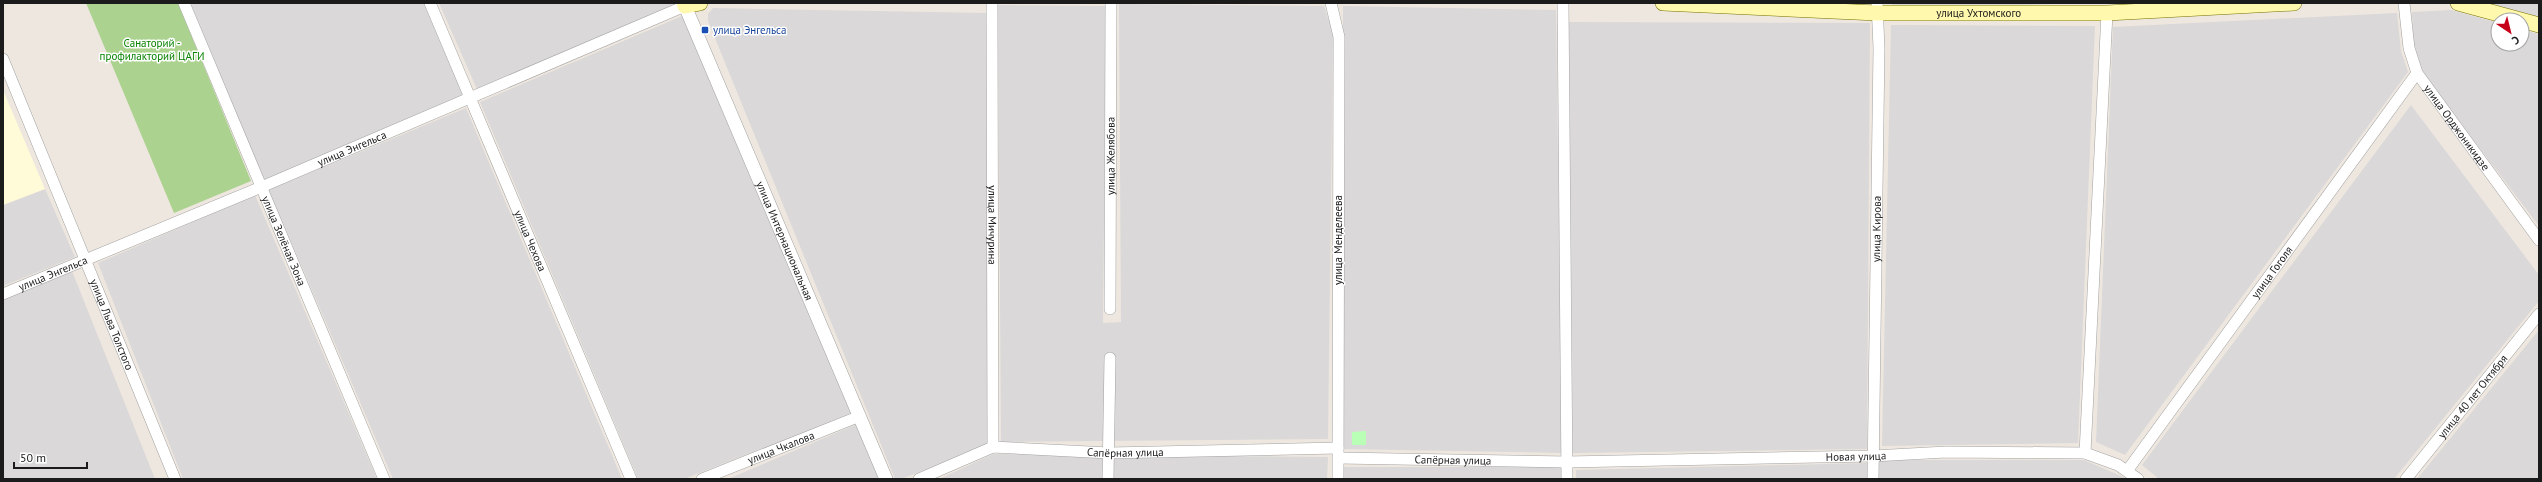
<svg xmlns="http://www.w3.org/2000/svg" width="2542" height="482" viewBox="0 0 2542 482" font-family="'PT Sans',sans-serif">
  <style>
    .residential { fill: #dad8d8 }
    .education { fill: #fffad8 }
    .forest { fill: #acd290 }
    .park { fill: #baffb6 }
    .lines { fill: none; stroke-linecap: round; stroke-linejoin: round }
    .minor-casing { stroke: #a2a2a2; stroke-width: 12 }
    .tertiary-casing { stroke: #a2a2a2; stroke-width: 14 }
    .secondary-casing { stroke: #757200; stroke-width: 16 }
    .minor { stroke: #fff; stroke-width: 11 }
    .tertiary { stroke: #fff; stroke-width: 13 }
    .secondary { stroke: #fff8ad; stroke-width: 15 }
    .transit-dot { fill: #1a4fb4; stroke: #fff; stroke-width: 1.5 }
    .labels { text-anchor: middle; stroke-width: 3; stroke-linejoin: round; paint-order: stroke }
    .street-label { font-size: 11px; fill: #1b1b1b; stroke: #fff }
    .transit-label { font-size: 11px; fill: #164399; stroke: #fff; text-anchor: start }
    .park-label { font-size: 11px; fill: #078201; stroke: #fff }
  </style>
  <rect width="100%" height="100%" fill="#eee7df"/>
  <path class="residential" d="M190,3H424L464,95L265,180Z
    M439,3H674L675,4L477,89Z
    M1892,3H2088L1892,9Z
    M2487,3H2539V17Z
    M1119,4L1324,6L1333,33L1328,439L1001,442L998,5L1106,6L1103,323L1121,322Z
    M1343,6L1556,10L1562,453L1344,449Z
    M713,8L987,13L988,446L901,479H895L708,21V14Z
    M2451,10L2498,23V44H2522V30L2539,34V226L2424,75L2414,50L2412,12Z
    M2397,13L2401,51L2408,72L2125,455L2096,442L2113,27Z
    M682,16L851,413L684,479H638L480,102Z
    M1569,22L1870,23L1867,449L1573,453Z
    M1891,25L2095,26L2078,443L1882,446Z
    M2411,105L2539,275V301L2394,479H2159L2142,465Z
    M466,108L622,479H393L269,190Z
    M45,189L75,257L3,286V205Z
    M255,195L377,479H183L98,263Z
    M72,271L155,479H3V300Z
    M2539,330V479H2417Z
    M857,424L879,479H728Z
    M993,454L1328,457L1327,479H939Z
    M1879,460H2084L2128,479H1879Z
    M1867,463V479H1576V470Z
    M1342,467H1561V479H1342Z"/>
  <path class="education" d="M3,90L45,189L3,205Z"/>
  <path class="forest" d="M86,3H178L251,181L174,213Z"/>
  <path class="park" d="M1366,431V445H1352V432Z"/>
  <g class="lines">
    <defs>
      <g id="minor">
        <path id="s1" d="M184,3L384,479"/>
        <path id="s2" d="M430,3L631,479"/>
        <path id="s3" d="M992,3L993,447"/>
        <path d="M1331,3L1339,37L1338,479"/>
        <path d="M1563,3L1567,479"/>
        <path id="s4" d="M2404,3L2409,48L2417,73L2539,240"/>
        <path id="s5" d="M3,59L175,479"/>
        <path id="s6" d="M3,294L259,188L685,6"/>
        <path id="s7" d="M1110,309L1111,3"/>
        <path d="M2085,453L2107,13"/>
        <path id="s8" d="M1339,458L1567,462L1873,456L1946,452L2085,453L2118,465L2138,479"/>
        <path id="s9" d="M2127,471L2417,73"/>
        <path id="s10" d="M702,479L860,416"/>
        <path id="s11" d="M919,479L993,447L1109,453L1338,448"/>
        <path d="M1108,479L1110,358"/>
        <path id="s12" d="M1873,479L1879,48L1877,3"/>
        <path id="s13" d="M2406,479L2539,314"/>
      </g>
      <g id="tertiary">
        <path id="s14" d="M685,6L886,479"/>
      </g>
      <g id="secondary">
        <path d="M684,3L685,6L700,3"/>
        <path id="s15" d="M1663,3L1877,13H2107L2294,3"/>
        <path d="M2458,3L2539,25"/>
      </g>
    </defs>
    <use href="#minor" class="minor-casing"/>
    <use href="#tertiary" class="tertiary-casing"/>
    <use href="#secondary" class="secondary-casing"/>
    <use href="#minor" class="minor"/>
    <use href="#tertiary" class="tertiary"/>
    <use href="#secondary" class="secondary"/>
  </g>
  <rect class="transit-dot" x="701" y="26" width="8" height="8" rx="2"/>
  <g class="labels">
    <g class="street-label">
      <text dy="4" stroke="none"><textPath href="#s15" startOffset="316">улица Ухтомского</textPath></text>
      <text dy="4" stroke="none"><textPath href="#s4" startOffset="139">улица Орджоникидзе</textPath></text>
      <text dy="4" stroke="none"><textPath href="#s6" startOffset="378">улица Энгельса</textPath></text>
      <text dy="4" stroke="none"><textPath href="#s7" startOffset="153">улица Желябова</textPath></text>
      <text dy="4" stroke="none"><textPath href="#s3" startOffset="222">улица Мичурина</textPath></text>
      <text dy="4" stroke="none"><textPath href="#s12" startOffset="250">улица Кирова</textPath></text>
      <text transform="translate(1338 240) rotate(-90)" y="4">улица Менделеева</text>
      <text dy="4" stroke="none"><textPath href="#s2" startOffset="258">улица Чехова</textPath></text>
      <text dy="4" stroke="none"><textPath href="#s14" startOffset="255">улица Интернациональная</textPath></text>
      <text dy="4" stroke="none"><textPath href="#s1" startOffset="258">улица Зелёная Зона</textPath></text>
      <text dy="4" stroke="none"><textPath href="#s9" startOffset="246">улица Гоголя</textPath></text>
      <text dy="4" stroke="none"><textPath href="#s6" startOffset="54">улица Энгельса</textPath></text>
      <text dy="4" stroke="none"><textPath href="#s5" startOffset="287">улица Льва Толстого</textPath></text>
      <text dy="4" stroke="none"><textPath href="#s13" startOffset="106">улица 40 лет Октября</textPath></text>
      <text dy="4" stroke="none"><textPath href="#s10" startOffset="85">улица Чкалова</textPath></text>
      <text dy="4" stroke="none"><textPath href="#s11" startOffset="213">Сапёрная улица</textPath></text>
      <text dy="4" stroke="none"><textPath href="#s8" startOffset="517">Новая улица</textPath></text>
      <text dy="4" stroke="none"><textPath href="#s8" startOffset="114">Сапёрная улица</textPath></text>
    </g>
    <g class="transit-label">
      <text x="713" y="34">улица Энгельса</text>
    </g>
    <g class="park-label">
      <text x="152" y="47">Санаторий -<tspan x="152" dy="13">профилакторий ЦАГИ</tspan></text>
    </g>
  </g>
  <rect width="2542" height="482" fill="none" stroke="#1b1b1b" stroke-width="8"/>
  <g transform="translate(2510 32) rotate(145)"><circle r="19" fill="#ffffff" stroke="#a4a4a4"/>
  <path d="M0-3L7 15L0 10L-7 15Z" fill="#c7001a"/>
  <text y="-6" font-size="11" font-weight="bold" text-anchor="middle" fill="#1b1b1b">С</text>
  </g>
  <path d="M14 462v6h73v-6" fill="none" stroke="#1b1b1b" stroke-width="2"/>
  <text x="20" y="462" font-size="12" fill="#1b1b1b" stroke="#ffffff" stroke-width="3" paint-order="stroke">50 m</text>
</svg>
